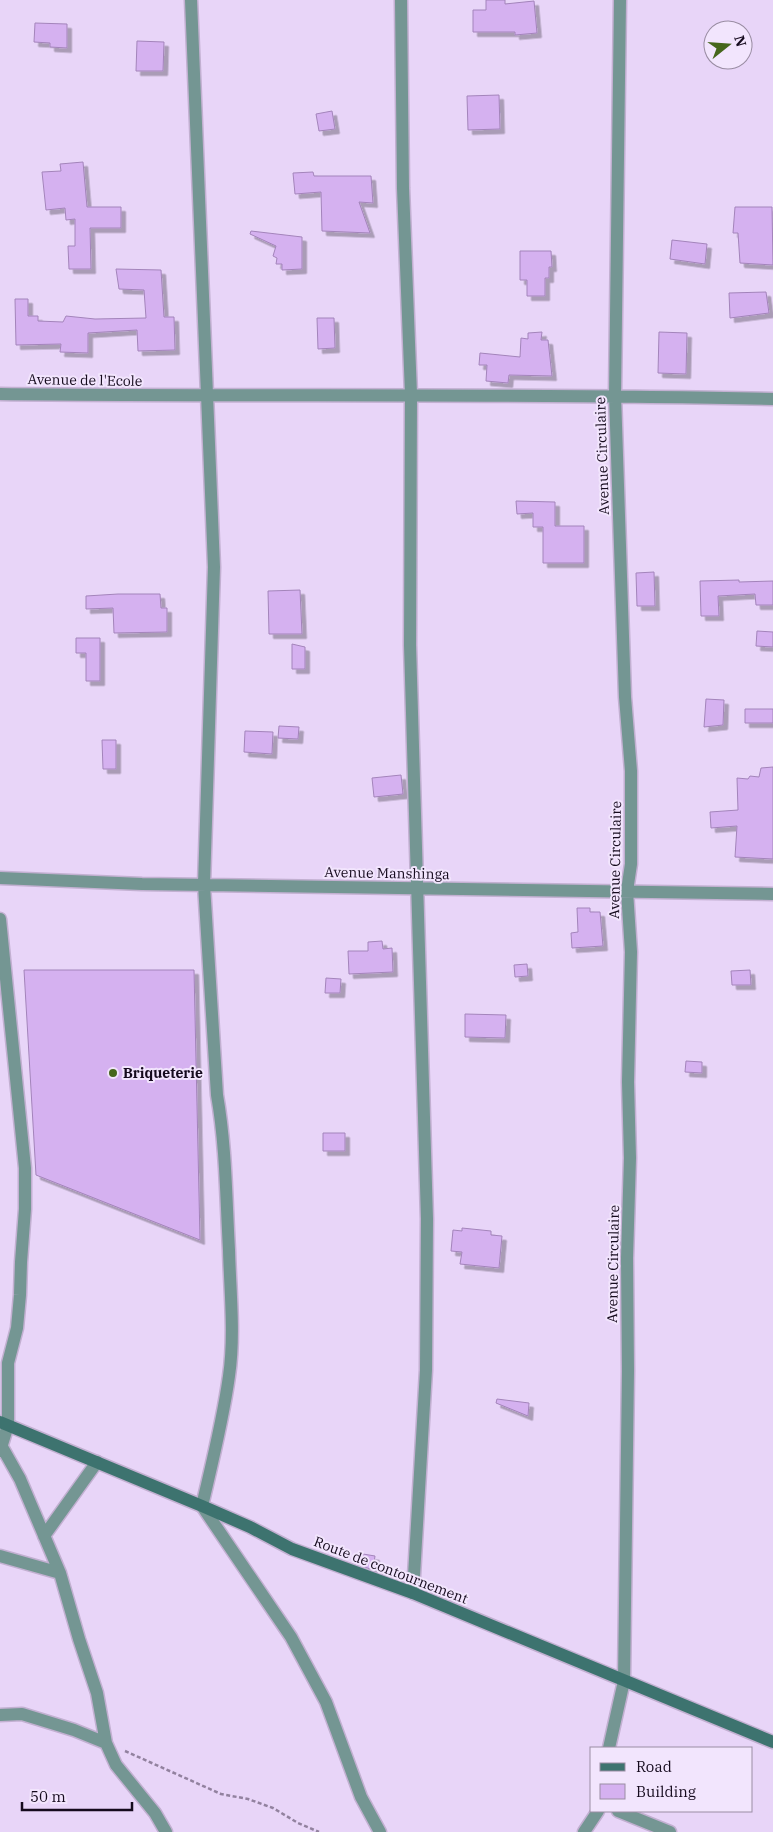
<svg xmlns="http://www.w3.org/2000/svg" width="773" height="1832" viewBox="0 0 773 1832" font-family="'IBM Plex Serif',serif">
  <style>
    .building { fill: #d5b1f0; stroke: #a384ba; filter: url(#shadow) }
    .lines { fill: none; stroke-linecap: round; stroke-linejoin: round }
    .street-casing { stroke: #c2b0d1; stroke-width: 15 }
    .secondary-casing { stroke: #c2b0d1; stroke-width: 15 }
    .path { stroke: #92829f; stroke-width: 2.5; stroke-dasharray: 4 2.5; stroke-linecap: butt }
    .street { stroke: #749693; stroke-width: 12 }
    .secondary { stroke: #3d736f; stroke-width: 12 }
    .poi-dot { fill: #46661c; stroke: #f2e5fd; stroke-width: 2 }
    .labels { text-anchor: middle; stroke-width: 4; stroke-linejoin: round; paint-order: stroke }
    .street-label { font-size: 14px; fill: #150a1d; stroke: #f2e5fd }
    .poi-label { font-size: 14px; font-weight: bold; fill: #150a1d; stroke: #f2e5fd; text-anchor: start }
  </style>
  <defs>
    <filter id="shadow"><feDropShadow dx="4.5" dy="4.5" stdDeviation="0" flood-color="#0004"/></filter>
  </defs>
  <rect width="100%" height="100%" fill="#e8d5f8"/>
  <path class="building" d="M486,0H505V4L534,1L537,33L515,35V32H473V10H486Z
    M35,23L67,24V48L50,47V43L34,42Z
    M137,41L164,42L163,71H136Z
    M499,95L500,129L468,130L467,96Z
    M332,111L335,129L319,131L316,114Z
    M83,162L87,207H121V228H90L91,269H69L68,246H75V219L66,220L65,208L46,210L42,172L61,171L60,164Z
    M313,172L314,176H371L373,203L359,202L370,233L322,231L321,192L295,194L293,173Z
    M735,207H772L773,265L740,263L738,233H733Z
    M251,231L302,237V269L282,270V264H276L277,258L273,256L276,246L250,234Z
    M672,240L707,244L705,264L670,259Z
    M520,251H551L552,267H549V278H545V296H527V280H520Z
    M116,269L161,270L164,317H174L175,350L138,351L137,330L88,333V353L60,352L61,344L16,345L15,299H28V316H38V321L63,322L66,316L95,319L146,318L144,290L119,289Z
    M766,292L769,313L730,318L729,293Z
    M317,318H334L335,348L318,349Z
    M542,332L541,340H548L552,376L509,375L508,383L486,381L487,365H479L480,353L520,357L521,338L528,339V333Z
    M659,332L687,333L686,374L658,373Z
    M516,501L555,502V526H584V563H543V527H533V513L517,514Z
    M654,572L655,606H637L636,573Z
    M739,580V582L773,581V605H756L755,594L718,596L719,616H701L700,581Z
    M300,590L302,634H269L268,591Z
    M118,594H160L161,608H167V632L114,633L113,608L86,609V596Z
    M757,631L773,632V647L756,646Z
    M76,638H100V681H86V653H76Z
    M292,644L305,647V669H292Z
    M706,699L724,700L723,725L704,727Z
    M745,709H773V723H745Z
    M279,726L299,727L298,739L278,738Z
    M245,731L273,732L272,754L244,752Z
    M102,740H116V769H103Z
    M773,767V859L735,857L737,826L711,828L710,812L738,810L737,778L748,779L750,776L759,777L761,768Z
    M401,775L403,794L374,797L372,778Z
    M577,908H590V912H600L603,946L572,948L571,933L578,932Z
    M382,941L383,949L392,948L393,972L349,974L348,951H368V942Z
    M527,964L528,976L515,977L514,965Z
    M24,970H194L200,1240L36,1175Z
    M750,970L751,985H732L731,971Z
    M326,978L341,979L340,993H325Z
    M465,1014L506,1015L505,1038L465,1037Z
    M686,1061L702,1062V1073L685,1072Z
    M323,1133H345V1151H323Z
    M462,1228L491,1231V1235L502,1236L499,1268L460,1264L462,1252L451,1251L453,1230L462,1231Z
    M497,1399L529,1403L528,1416L496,1403Z
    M363,1554L375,1556L373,1570L362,1566Z"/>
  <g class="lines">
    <defs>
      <path id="street" d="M191,0L214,567L204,885L217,1095C226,1146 226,1198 229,1250C230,1291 235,1335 229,1376C223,1420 212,1463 202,1506L291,1637L326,1702L361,1797L380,1832
        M401,0L403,188L411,394L410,645L427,1219L426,1370L413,1593
        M0,394C258,397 515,393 773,399
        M0,878L142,884L773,894
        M0,919L25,1168V1209L21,1262L20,1295L17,1328L8,1363V1425L0,1451
        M2,1447L20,1479L60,1573L79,1639L97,1693L106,1743L116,1765L155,1813L166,1832
        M44,1536L97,1462
        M0,1556L60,1573
        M0,1715L22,1714L74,1730L106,1743
        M609,1748L624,1681L628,1371L627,1258L630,1158L628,1082L631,952L627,891L631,864V771L625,697L615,395L620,0
        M618,1811L670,1832
        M584,1832L598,1811"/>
      <path id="secondary" d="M0,1422L202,1506L250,1527L292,1549L413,1593L773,1742"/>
    </defs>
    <use href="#street" class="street-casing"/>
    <use href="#secondary" class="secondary-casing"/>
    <path class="path" d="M125,1751L221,1794L248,1799L273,1808L298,1823L319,1832"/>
    <use href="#street" class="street"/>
    <use href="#secondary" class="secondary"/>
  </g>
  <circle class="poi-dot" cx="113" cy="1073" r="5"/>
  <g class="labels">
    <g class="street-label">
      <text transform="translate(85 380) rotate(1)" y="5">Avenue de l'Ecole</text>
      <text transform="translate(602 456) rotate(-92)" y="5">Avenue Circulaire</text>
      <text transform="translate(615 860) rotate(-89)" y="5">Avenue Circulaire</text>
      <text transform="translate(387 873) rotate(1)" y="5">Avenue Manshinga</text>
      <text transform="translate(613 1264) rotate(-89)" y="5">Avenue Circulaire</text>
      <text transform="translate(391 1570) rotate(21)" y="5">Route de contournement</text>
    </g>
    <g class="poi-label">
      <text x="123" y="1078">Briqueterie</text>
    </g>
  </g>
  <rect x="590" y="1747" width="162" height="65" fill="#f2e5fd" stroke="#9a8da3"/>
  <rect x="600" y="1763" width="25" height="8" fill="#3d736f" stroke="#9a8da3"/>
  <text x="636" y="1772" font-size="15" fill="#150a1d">Road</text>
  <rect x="600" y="1784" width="25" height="15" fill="#d5b1f0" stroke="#9a8da3"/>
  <text x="636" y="1797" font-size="15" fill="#150a1d">Building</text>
  <g transform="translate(728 45) rotate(73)"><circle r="24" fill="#f2e5fd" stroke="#9a8da3"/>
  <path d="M0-4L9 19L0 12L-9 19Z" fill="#46661c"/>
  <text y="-8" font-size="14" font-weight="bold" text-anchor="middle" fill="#150a1d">N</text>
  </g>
  <path d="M22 1802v8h110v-8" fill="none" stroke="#150a1d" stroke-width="2.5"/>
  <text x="30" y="1802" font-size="15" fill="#150a1d" stroke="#f2e5fd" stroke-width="4" paint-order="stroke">50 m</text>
</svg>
